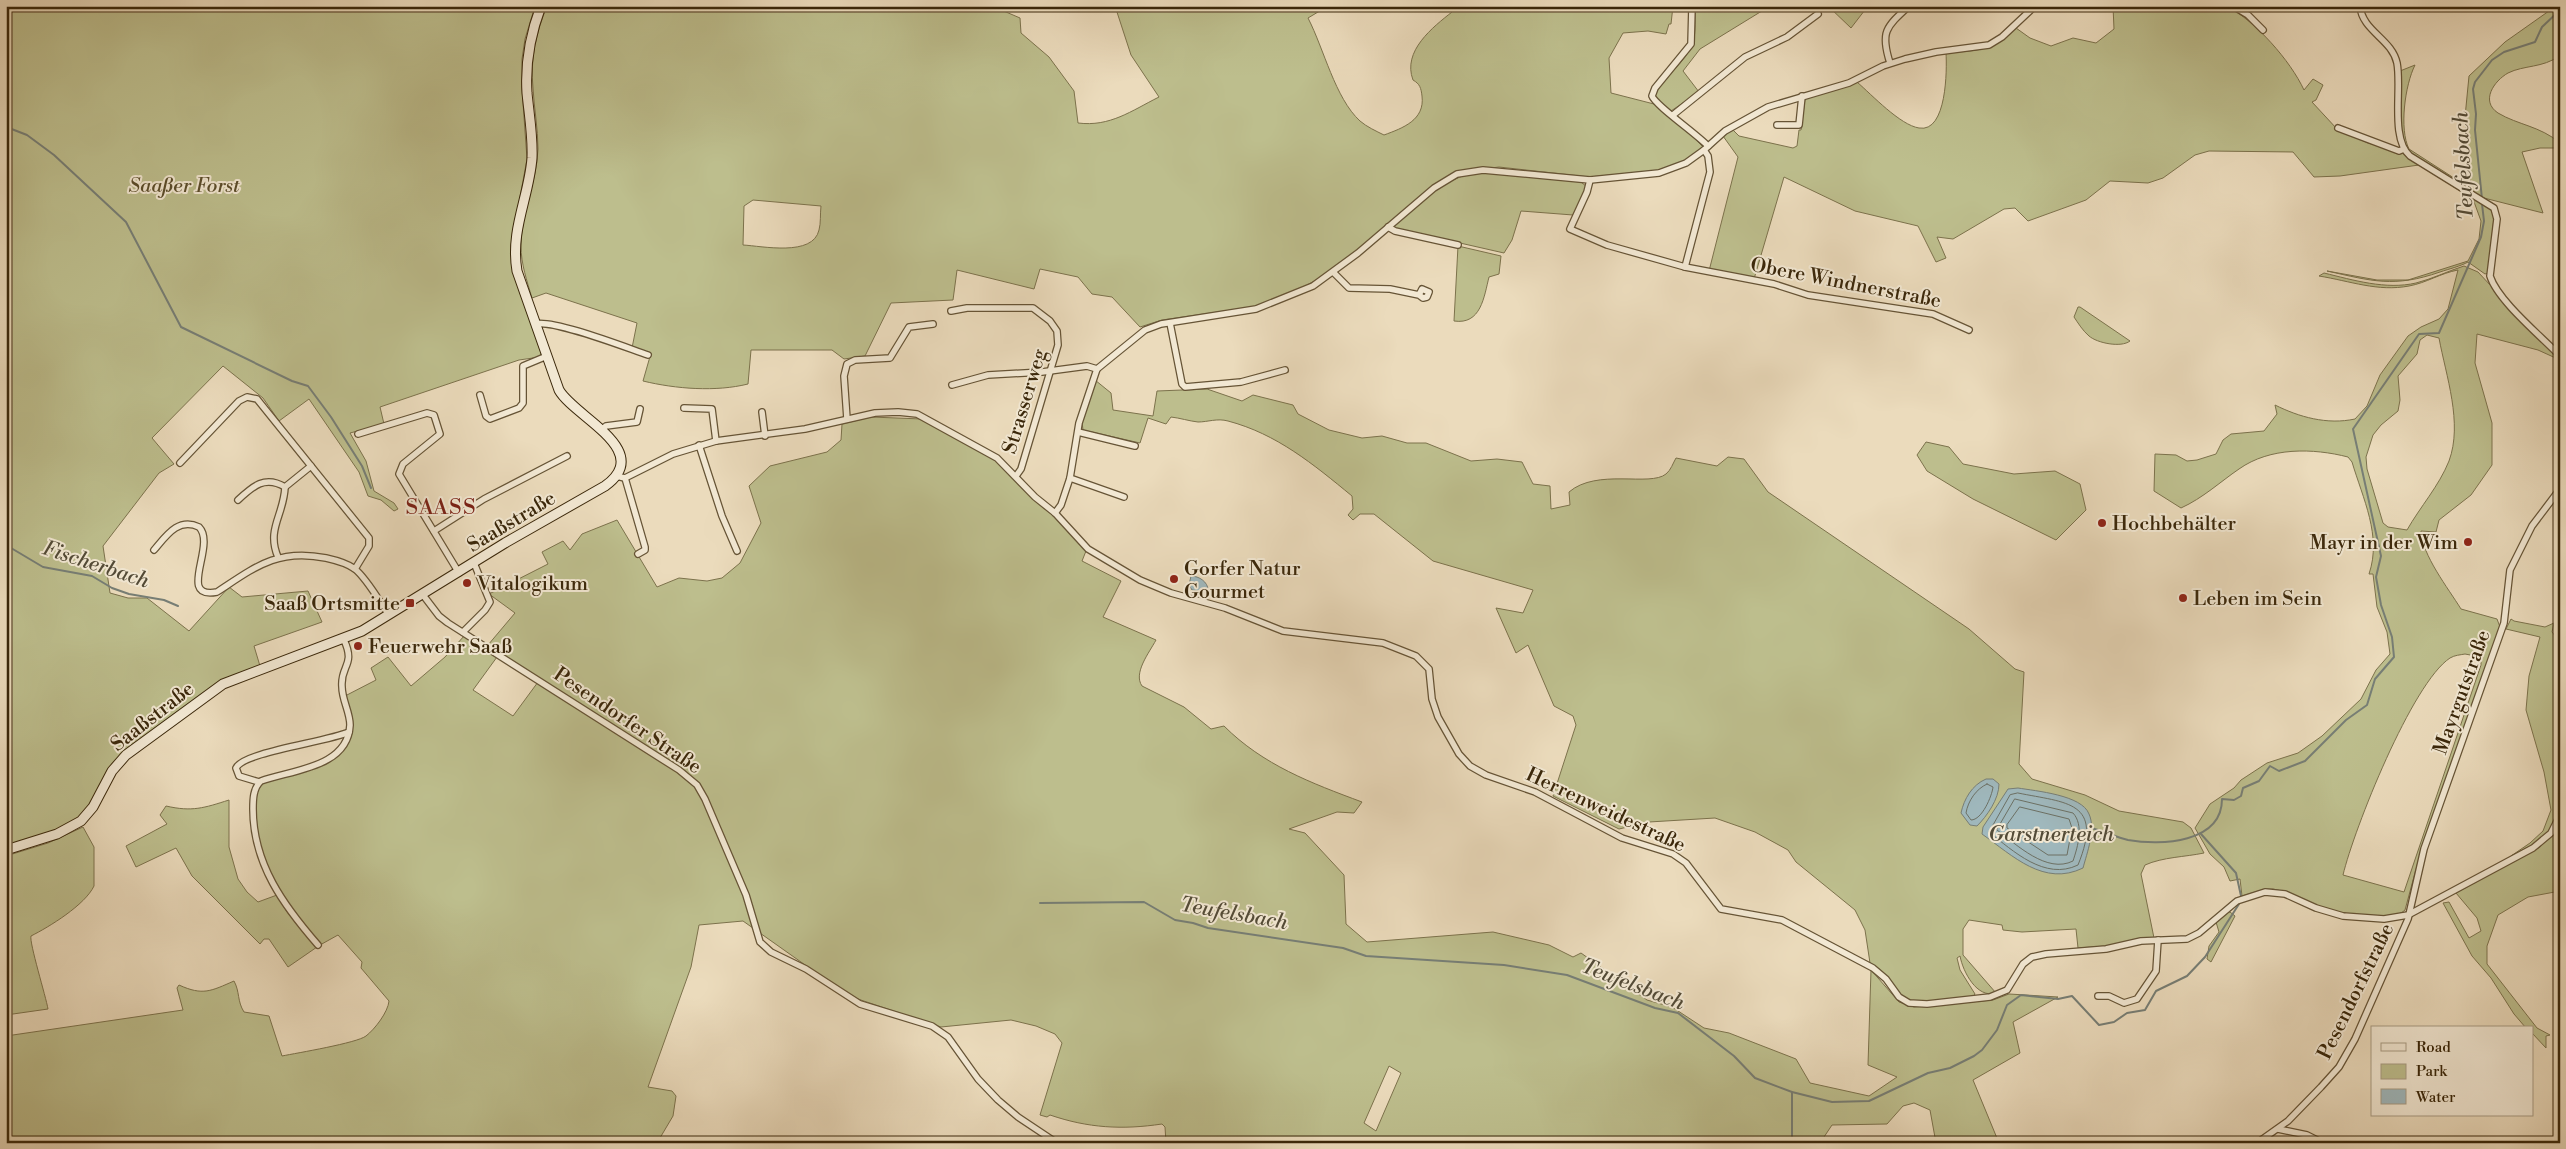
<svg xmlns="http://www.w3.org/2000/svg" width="2566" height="1149" viewBox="0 0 2566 1149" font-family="'Libre Bodoni',serif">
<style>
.green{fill:#bdbe8d;stroke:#7c724c;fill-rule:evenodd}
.water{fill:#9fb8bd;stroke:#777e75}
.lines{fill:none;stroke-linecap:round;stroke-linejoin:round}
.shore{stroke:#6c7064;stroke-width:1}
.stream{stroke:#777e75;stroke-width:2}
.street-casing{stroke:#665436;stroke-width:8}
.secondary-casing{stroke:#3a270a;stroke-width:11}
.street{stroke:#f2e8d3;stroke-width:5.5}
.secondary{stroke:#f2e8d3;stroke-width:9}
.poi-dot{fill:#8f2418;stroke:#f2e8d3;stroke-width:2}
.labels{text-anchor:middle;stroke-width:4;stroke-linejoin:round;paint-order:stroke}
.park-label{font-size:20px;font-style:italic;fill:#5b4d2b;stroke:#f2e8d3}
.street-label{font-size:20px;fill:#3a270a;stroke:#f2e8d3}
.poi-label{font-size:20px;fill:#3a270a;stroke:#f2e8d3;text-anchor:start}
.water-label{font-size:21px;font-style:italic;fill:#534b37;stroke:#f2e8d3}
.quarter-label{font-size:22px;letter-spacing:1px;fill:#7a1f14;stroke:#f2e8d3}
</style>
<rect width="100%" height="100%" fill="#ebdbbc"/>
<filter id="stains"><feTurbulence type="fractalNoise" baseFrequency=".004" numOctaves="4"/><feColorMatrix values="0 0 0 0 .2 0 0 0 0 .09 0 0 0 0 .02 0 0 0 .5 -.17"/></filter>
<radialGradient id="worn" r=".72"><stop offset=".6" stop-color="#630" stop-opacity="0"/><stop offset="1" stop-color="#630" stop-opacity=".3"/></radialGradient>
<g class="green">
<path d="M 6,6 L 535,6 L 525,39 L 522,59 L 522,89 L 527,159 L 511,246 L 512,263 L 542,351 L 540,357 L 519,360 L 380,407 L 384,424 L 350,433 L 366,461 L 374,491 L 394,503 L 398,509 L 394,511 L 381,500 L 368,496 L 359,472 L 309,399 L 279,421 L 263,398 L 223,366 L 152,438 L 174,464 L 159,473 L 103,546 L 110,593 L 128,598 L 147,598 L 189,631 L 229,587 L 242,597 L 308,591 L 322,622 L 254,646 L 260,666 L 238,675 L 121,755 C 109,768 104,783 95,798 C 77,828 44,834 14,845 L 6,840 Z"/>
<path d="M 547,6 L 992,6 L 1020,18 L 1021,33 L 1049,57 L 1074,91 L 1078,123 C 1110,127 1131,111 1159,97 L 1131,55 L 1115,6 L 1328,6 L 1308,18 C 1324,49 1335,98 1360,121 C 1367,127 1376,131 1384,135 C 1403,128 1425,120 1422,96 C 1421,88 1420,84 1413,80 C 1402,51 1433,27 1452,12 L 1450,6 L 1673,6 L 1671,24 L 1669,24 L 1666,34 L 1648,31 L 1623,33 L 1609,58 L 1611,93 L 1654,104 L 1673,117 L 1703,147 L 1686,161 L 1661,170 L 1589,177 L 1499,167 L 1459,172 L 1432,187 L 1337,268 L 1302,288 L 1259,306 L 1162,320 L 1140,327 L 1112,297 L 1092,294 L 1078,277 L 1040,269 L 1034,289 L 957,270 L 953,300 L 891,303 L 865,356 L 844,359 L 832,350 L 751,350 L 748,384 C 716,392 676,389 643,381 L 651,353 L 632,348 L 637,323 L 546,293 L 532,298 C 527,281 521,264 521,246 C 521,213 537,182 538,149 C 538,128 534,108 533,88 C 530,59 536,33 547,6 ZM 753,200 L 821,206 C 820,214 821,223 819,230 C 813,257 762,246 743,245 L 744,206 Z"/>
<path d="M 1695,6 L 1770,6 L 1700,49 L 1683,71 L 1699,92 L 1671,111 L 1654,98 C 1662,76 1686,64 1693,42 C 1696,32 1695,17 1695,6 Z"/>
<polygon points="1828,6 1868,6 1851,28"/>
<path d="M 2113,6 L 2227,6 C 2256,22 2290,60 2304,90 L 2313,79 L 2323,85 L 2316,100 L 2312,102 L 2337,129 L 2368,143 L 2403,153 L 2491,209 L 2494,218 L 2488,273 L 2485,274 L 2468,262 C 2461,266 2449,269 2440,272 C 2394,288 2372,281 2327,271 L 2377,280 L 2408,280 L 2468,261 L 2479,239 L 2481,221 L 2473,199 L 2419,165 L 2340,176 L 2314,177 L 2293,152 L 2209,151 L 2195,155 L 2163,178 L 2148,183 L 2110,181 L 2086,200 L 2028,221 L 2015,208 L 2004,209 L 1953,239 L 1937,237 L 1946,258 L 1936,262 L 1918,226 L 1855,211 L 1784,177 L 1754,279 L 1709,271 L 1738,157 L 1723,136 L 1732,129 L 1739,136 L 1793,148 L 1797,146 L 1799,130 L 1801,130 L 1805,99 L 1857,82 C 1872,95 1900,125 1919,128 C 1947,133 1947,69 1946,53 C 1980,50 1989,52 2016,28 L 2030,38 L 2051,46 L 2073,38 L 2096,43 L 2114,29 Z"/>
<path d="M 2556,6 L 2560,6 L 2559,56 C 2543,68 2524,65 2508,73 C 2494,81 2480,101 2498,113 C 2518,125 2540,126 2560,143 L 2558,148 L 2540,148 L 2522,152 L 2543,213 L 2480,197 L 2408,152 L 2401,135 L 2400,71 L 2415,65 C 2405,85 2399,129 2409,149 L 2471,189 L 2465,117 L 2469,76 L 2505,42 Z"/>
<path d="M 1478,172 L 1581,182 L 1587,187 L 1573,215 L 1521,211 L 1512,240 L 1504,253 L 1394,228 L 1394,225 C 1420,203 1443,178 1478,172 Z"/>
<path d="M 1458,246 L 1501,256 L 1499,274 L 1489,277 C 1484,297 1481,325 1454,321 Z"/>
<path d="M 2464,266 L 2478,272 L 2560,360 L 2538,350 L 2477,334 L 2475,363 L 2492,423 L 2492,465 L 2471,495 L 2439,520 L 2436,532 L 2421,531 C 2422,555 2448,588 2461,609 L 2497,619 L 2500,627 L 2422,847 L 2405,910 C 2391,925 2335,912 2317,906 C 2303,900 2289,892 2273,889 L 2265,889 L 2242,896 L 2240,879 L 2230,881 L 2224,867 L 2210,854 L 2195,828 L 2210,804 L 2234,788 L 2241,780 L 2267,763 L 2298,753 L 2322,736 L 2361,699 L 2376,670 L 2390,654 L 2387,632 L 2377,607 L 2373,574 L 2369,574 C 2382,536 2363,499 2352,462 L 2348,457 C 2313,448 2270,447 2239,469 C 2220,482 2203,498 2181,508 L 2154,491 L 2155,454 L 2176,455 L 2187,461 L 2197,460 L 2216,454 L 2223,440 L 2231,434 L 2264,431 L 2277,414 L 2275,405 C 2299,417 2327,425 2355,419 L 2367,406 L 2380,375 L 2408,336 L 2421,327 L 2439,319 L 2448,309 L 2458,270 C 2441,273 2426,283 2409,286 C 2378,292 2350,281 2319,276 L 2324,273 C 2353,280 2386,290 2416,283 C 2432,279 2448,271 2464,266 ZM 2427,335 L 2439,338 C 2446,376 2463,423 2449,461 C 2439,486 2420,507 2407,530 L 2388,527 L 2383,523 L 2367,469 L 2366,457 L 2373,435 L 2381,425 L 2398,411 L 2400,400 L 2398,376 L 2417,354 L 2420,340 ZM 2465,654 L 2481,657 L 2481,665 L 2404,892 L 2343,875 C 2354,829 2412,683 2450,658 C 2455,655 2460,655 2465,654 Z"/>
<path d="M 2078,307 L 2080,307 L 2130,341 C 2121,348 2097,343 2089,336 C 2083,331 2078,323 2074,317 Z"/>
<path d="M 1095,380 L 1111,393 L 1113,410 L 1153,416 L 1157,391 L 1207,389 L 1242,401 L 1253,395 L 1293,405 L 1298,414 L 1329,430 L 1362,438 L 1382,436 L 1407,443 L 1426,443 L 1471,461 L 1497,459 L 1522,462 L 1533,484 L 1550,486 L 1551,509 L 1570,505 L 1569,492 C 1597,468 1650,487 1666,474 C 1671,470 1673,463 1676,458 L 1717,466 L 1728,457 L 1744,459 L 1768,492 L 1969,629 L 2015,669 L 2024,672 L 2019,764 L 2032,779 L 2085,795 L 2119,811 L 2183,822 L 2191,828 L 2204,853 C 2185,857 2163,857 2145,865 L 2141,874 L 2154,938 L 2105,946 L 2078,948 L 2076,929 L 2022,932 L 2003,930 L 2002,925 L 1969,920 L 1963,929 L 1963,955 L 1996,993 C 1977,999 1963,972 1960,956 L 1957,958 L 1960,970 L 1975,994 L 1973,997 C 1954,999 1914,1009 1900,994 C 1889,982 1886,971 1870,963 L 1865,930 L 1855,910 L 1796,862 L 1788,850 L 1755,832 L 1715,818 L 1649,822 L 1619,829 L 1553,796 L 1576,725 L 1573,716 L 1554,706 L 1528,645 L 1516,653 L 1496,608 L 1523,613 L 1533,590 L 1433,561 L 1374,514 L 1360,514 L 1353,520 L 1348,515 L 1353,509 L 1352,496 C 1313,464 1277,434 1228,421 C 1217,418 1208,422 1198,422 C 1189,421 1180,418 1171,417 L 1166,424 L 1148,418 L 1140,443 L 1083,430 L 1082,422 Z"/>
<path d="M 871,417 L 922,419 L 997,461 L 1040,505 L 1060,521 L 1086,551 L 1082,561 L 1121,581 L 1103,617 L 1156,640 C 1149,653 1133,673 1142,686 L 1184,707 L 1211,729 L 1224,726 C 1263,765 1311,783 1362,802 L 1354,813 L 1337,812 L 1289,829 L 1305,833 L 1344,875 L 1346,924 L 1367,942 L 1493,932 L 1549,945 L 1573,957 L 1581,953 L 1647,1000 L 1672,1007 L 1704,1028 L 1729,1033 L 1796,1059 L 1810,1083 L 1869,1096 L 1897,1077 L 1868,1065 L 1871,970 L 1899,1002 L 1914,1007 L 1993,1000 L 2009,994 L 2058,997 L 2013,1022 L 2020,1053 L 1973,1080 L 1999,1143 L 1936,1143 L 1930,1110 L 1914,1103 L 1903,1106 L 1887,1124 L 1832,1125 L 1820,1143 L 1166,1143 L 1165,1127 L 1162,1124 C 1122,1130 1088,1128 1050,1115 L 1047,1117 L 1040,1115 L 1062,1043 L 1055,1034 L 1036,1026 L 1011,1020 L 941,1027 L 849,996 L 743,921 L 699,925 L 691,967 L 648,1087 L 672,1091 L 676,1096 L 673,1116 L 657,1143 L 6,1143 L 6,1036 L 183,1010 L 177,988 L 179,985 C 203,996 211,991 234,981 C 240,992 237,1001 244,1012 L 269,1016 L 282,1056 C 297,1053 357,1043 366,1036 C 375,1029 388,1012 389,1001 L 361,968 L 362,962 L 338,935 L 320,945 C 289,910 260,872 256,824 C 255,806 254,799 261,783 L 331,758 L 351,733 L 345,696 L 376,680 L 371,668 L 388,657 L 411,686 L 445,657 L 465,635 L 497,657 L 473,690 L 513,716 L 538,682 L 488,645 L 515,613 L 489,594 L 548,564 L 542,552 L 563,541 L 570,550 L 582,534 L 617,520 L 657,587 L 679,578 L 707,581 L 722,578 L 740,563 L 761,523 L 749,486 L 770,466 L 827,452 L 841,440 L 842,424 ZM 1389,1066 L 1401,1073 L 1376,1131 L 1364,1123 Z"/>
<polygon points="1926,442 1949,447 1963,464 2014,474 2055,471 2080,484 2086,510 2056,540 1973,499 1927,471 1917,455"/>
<polygon points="2511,619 2514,621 2545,627 2554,623 2552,632 2560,642 2560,675 2556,684 2560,711 2559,809 2557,818 2547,833 2534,844 2511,856 2530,843 2543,831 2551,810 2544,772 2526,710 2529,676 2540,637 2506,629"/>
<path d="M 229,800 L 229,847 L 238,879 L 247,892 L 258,902 L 277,895 L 287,912 L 317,947 L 288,967 L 269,939 L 264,939 L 260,944 L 192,876 L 176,848 L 136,867 L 126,846 L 167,824 L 160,815 L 166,806 C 192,812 204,808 229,800 Z"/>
<polygon points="2560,825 2560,891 2528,897 2498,915 2487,946 2487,964 2537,1028 2550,1035 2546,1036 2546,1048 2532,1033 2532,1028 2526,1028 2514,1014 2491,978 2472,956 2443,903 2449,902 2469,938 2481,931 2477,918 2456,893 2540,847"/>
<path d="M 83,827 L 94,847 L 94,886 C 85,905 49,927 31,936 C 29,942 46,997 48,1009 L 6,1015 L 6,856 L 48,843 Z"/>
<polygon points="2226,912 2230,912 2235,916 2211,962 2207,959 2209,946 2219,932 2216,922"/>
</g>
<g class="water">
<path d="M 1191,576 C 1199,576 1208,582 1208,590 L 1204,592 L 1192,590 L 1189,585 Z"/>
<path d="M 1986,779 L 1993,779 L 1999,784 C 1999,799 1987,816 1977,826 L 1970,825 L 1961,813 C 1964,799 1972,785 1986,779 Z"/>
<path d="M 2018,788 C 2036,791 2082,795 2089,814 C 2096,829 2087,853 2083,868 C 2044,887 2013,856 1982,834 L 1983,827 L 2008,789 Z"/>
</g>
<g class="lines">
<g class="shore">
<path d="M 1987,784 L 1993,787 C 1992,796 1982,820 1971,820 L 1966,813 C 1968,801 1976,789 1987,784 Z"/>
<path d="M 2018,793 C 2067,803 2104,801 2078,865 C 2045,881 2013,851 1989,832 L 2010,795 Z"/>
<path d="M 2015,799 L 2073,813 C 2084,825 2078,846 2073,861 C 2047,874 2017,845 1997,830 Z"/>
<polygon points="2020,807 2069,819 2072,828 2067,855 2048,855 2007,828 2007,825"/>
</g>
<g class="stream">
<polyline points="6,120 9,128 27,135 54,155 126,222 181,327 292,381 308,386 331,417 362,466 371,488"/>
<polyline points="2482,199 2475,130 2476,114 2473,89 2475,82 2492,60 2504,52 2535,42 2542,27 2560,10"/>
<polyline points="6,545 43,567 92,576 112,588 129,594 164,600 178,606"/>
<path d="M 2091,828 C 2104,831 2115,837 2128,840 C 2161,846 2222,843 2222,799 L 2234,800 L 2241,796 L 2243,788 L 2259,781 L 2270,766 L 2279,771 L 2305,761 L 2346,720 L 2367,705 L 2375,679 L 2394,657 L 2392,637 L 2381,605 L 2376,577 L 2381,556 L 2353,429 L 2419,334 L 2439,333 L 2481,237 L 2484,221 L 2482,204"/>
<polyline points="2201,834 2236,873 2241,896"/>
<polyline points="1040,903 1144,902 1175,920 1193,923 1208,928 1343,948 1366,956 1504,965 1567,975 1655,1008 1678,1013 1734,1056 1755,1078 1792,1092 1832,1102 1869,1101 1928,1073 1950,1068 1974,1056 1982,1050 1997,1030 2007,1005 2021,995 2058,999 2072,996 2099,1025 2114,1022 2127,1013 2145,1010 2156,991 2187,976 2205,957 2239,904"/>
<polyline points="1792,1092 1792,1143"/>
</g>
<defs>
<g id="street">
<path d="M 1692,6 L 1691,44 L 1655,88 L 1652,96 C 1655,105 1698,135 1708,146"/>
<polyline points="2233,6 2248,15 2263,30"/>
<path d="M 2360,6 C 2362,31 2392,39 2397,63 C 2402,88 2390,139 2410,156 L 2494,208 L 2497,219 L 2490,276 C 2498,301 2541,336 2560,356"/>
<path d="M 1890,63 C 1880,32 1886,27 1909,6"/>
<polyline points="1673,115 1745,57 1787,37 1818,14"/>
<polyline points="1777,125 1799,125 1802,96"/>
<polyline points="2338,128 2399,151 2404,149"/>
<polyline points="1590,180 1587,192 1570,229 1607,245 1685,267 1774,284 1808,295 1933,314 1969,330"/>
<polyline points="1388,227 1395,231 1458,245"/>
<polyline points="1685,267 1710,172 1708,156 1704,150"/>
<polyline points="1334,273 1349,288 1390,289 1419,295 1423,298 1427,297 1429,292 1422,289 1419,295"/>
<polyline points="951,311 967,308 1033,308 1050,321 1057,331 1058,345 1021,469 1016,476"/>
<polyline points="1170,323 1182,384 1185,387 1241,382 1285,370"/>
<path d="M 535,324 C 553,319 627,348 648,355"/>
<polyline points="952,385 988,375 1042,372 1087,366 1097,369"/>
<polyline points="480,395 486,416 490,419 519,408 523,403 523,366 547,356"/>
<polyline points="684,408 712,409 716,441"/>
<polyline points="762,412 765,436"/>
<polyline points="847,419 844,376 847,364 855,360 890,358 909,327 933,324"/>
<polyline points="601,430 606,426 637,422 640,409"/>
<polyline points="1078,432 1135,446"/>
<polyline points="358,434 427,413 434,415 440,434 403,464 399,474 459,573"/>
<polyline points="699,445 722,516 737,551"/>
<polyline points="180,463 239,401 247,397 257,399 369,538 369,546 355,569"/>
<polyline points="616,476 625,478 673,454 716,441 805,429 875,413 898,412 917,414 997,458 1035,497 1055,513 1088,549 1140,580 1171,593 1225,608 1283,631 1383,643 1416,656 1429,669 1432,699 1438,717 1459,754 1470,766 1486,775 1535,792 1622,838 1673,854 1686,863 1721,909 1782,920 1873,968 1886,979 1899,997 1909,1003 1927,1004 1990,997 2007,990 2023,964 2032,957 2046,954 2106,949 2141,941 2187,939 2199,933 2237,901 2265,892 2285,894 2316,908 2343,916 2384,919 2408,915 2533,848 2551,833 2560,815"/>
<polyline points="625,478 645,547 645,550 638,554"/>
<polyline points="1070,478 1124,497"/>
<polyline points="285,487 311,466"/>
<path d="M 238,500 C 253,486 265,475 285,487 C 284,515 266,529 278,557"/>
<polyline points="1055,513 1061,505 1070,478 1079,423 1097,369 1145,330 1161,324 1256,309 1313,286 1358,253 1434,188 1457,174 1483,170 1590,180 1659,173 1686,163 1704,150 1725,131 1768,107 1849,83 1883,66 1905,59 1936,52 1989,45 2002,37 2035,6"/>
<polyline points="434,531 484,499 567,456"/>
<path d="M 154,550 C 166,536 178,517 199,527 C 217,545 176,600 217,592 C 255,567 278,548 326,558 C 335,560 347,563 355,569 C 368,580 379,601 389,615"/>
<polyline points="423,595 439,616 448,623 679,770 697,785 705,799 746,895 760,942 771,952 806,969 860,1004 932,1026 948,1037 978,1079 998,1100 1018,1117 1057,1143"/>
<polyline points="463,632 485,610 490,602 474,563"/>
<polyline points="2560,680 2560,695"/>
<path d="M 259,782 L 239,776 L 236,768 C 243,752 327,742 349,732"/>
<path d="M 318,945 C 284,906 253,864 253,809 C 253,800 253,788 261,781 C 291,770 348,768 350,725 C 350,712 342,700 342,687 C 340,665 356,666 344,640"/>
<polyline points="2098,996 2109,996 2124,1003 2137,999 2156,971 2158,940"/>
<polyline points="2278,1129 2307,1135 2323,1143"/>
<polyline points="2257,1143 2288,1121 2321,1087 2339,1067 2355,1039 2408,919 2424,849 2504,623 2510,570 2532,526 2560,489"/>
</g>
<path id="secondary" d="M 6,850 L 57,834 L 81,821 L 93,807 L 112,771 L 126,755 L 223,684 L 362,631 L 505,543 L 605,486 C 655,450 574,417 559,390 L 517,271 C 510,230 529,197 532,158 C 533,136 529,114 527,93 C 525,62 530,35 541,6"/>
</defs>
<use href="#street" class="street-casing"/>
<use href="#secondary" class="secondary-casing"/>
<use href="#street" class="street"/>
<use href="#secondary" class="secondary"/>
</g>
<g class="poi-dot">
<circle cx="2102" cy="523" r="5"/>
<circle cx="2468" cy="542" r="5"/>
<circle cx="1174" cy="579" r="5"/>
<circle cx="467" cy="583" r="5"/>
<circle cx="2183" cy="598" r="5"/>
<rect x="405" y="598" width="10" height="10" rx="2.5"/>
<circle cx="358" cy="646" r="5"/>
</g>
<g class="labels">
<g class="park-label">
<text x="184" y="192">Saaßer Forst</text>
</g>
<g class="street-label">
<text transform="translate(1846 282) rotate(11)" y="7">Obere Windnerstraße</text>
<text transform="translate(1024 401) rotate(-73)" y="7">Strasserweg</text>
<text transform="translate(511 521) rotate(-31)" y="7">Saaßstraße</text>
<text transform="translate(2461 692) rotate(-70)" y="7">Mayrgutstraße</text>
<text transform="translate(152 716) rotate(-38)" y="7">Saaßstraße</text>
<text transform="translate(628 720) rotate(34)" y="7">Pesendorfer Straße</text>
<text transform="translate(1606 809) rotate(25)" y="7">Herrenweidestraße</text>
<text transform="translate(2355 991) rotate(-64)" y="7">Pesendorfstraße</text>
</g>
<g class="poi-label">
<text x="2112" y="530">Hochbehälter</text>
<text x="2458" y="549" text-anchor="end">Mayr in der Wim</text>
<text x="1184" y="575">Gorfer Natur<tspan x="1184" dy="23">Gourmet</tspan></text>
<text x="477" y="590">Vitalogikum</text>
<text x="2193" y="605">Leben im Sein</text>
<text x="400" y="610" text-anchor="end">Saaß Ortsmitte</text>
<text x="368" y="653">Feuerwehr Saaß</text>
</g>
<g class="water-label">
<text transform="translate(2463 166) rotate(-93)" y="7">Teufelsbach</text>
<text transform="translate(96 564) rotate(18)" y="7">Fischerbach</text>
<text x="2051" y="841">Garstnerteich</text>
<text transform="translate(1234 913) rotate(10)" y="7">Teufelsbach</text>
<text transform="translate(1633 984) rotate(21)" y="7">Teufelsbach</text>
</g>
<g class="quarter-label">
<text x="441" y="514">SAASS</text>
</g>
</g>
<rect width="2566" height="1149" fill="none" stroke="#ebdbbc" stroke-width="25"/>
<rect x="8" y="8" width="2551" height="1134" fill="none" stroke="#3a270a" stroke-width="2.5"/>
<rect x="12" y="12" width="2541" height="1124" fill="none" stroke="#3a270a"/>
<rect x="2371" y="1026" width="162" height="90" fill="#f2e8d3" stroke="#a89b83"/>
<rect x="2381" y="1043" width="25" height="8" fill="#f2e8d3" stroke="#a89b83"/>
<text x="2416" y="1052" font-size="15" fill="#3a270a">Road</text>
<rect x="2381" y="1064" width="25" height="15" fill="#bdbe8d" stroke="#a89b83"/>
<text x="2416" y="1076" font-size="15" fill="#3a270a">Park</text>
<rect x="2381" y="1089" width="25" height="15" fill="#9fb8bd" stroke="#a89b83"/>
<text x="2416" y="1102" font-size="15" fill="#3a270a">Water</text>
<rect width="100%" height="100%" filter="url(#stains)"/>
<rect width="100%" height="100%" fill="url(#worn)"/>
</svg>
